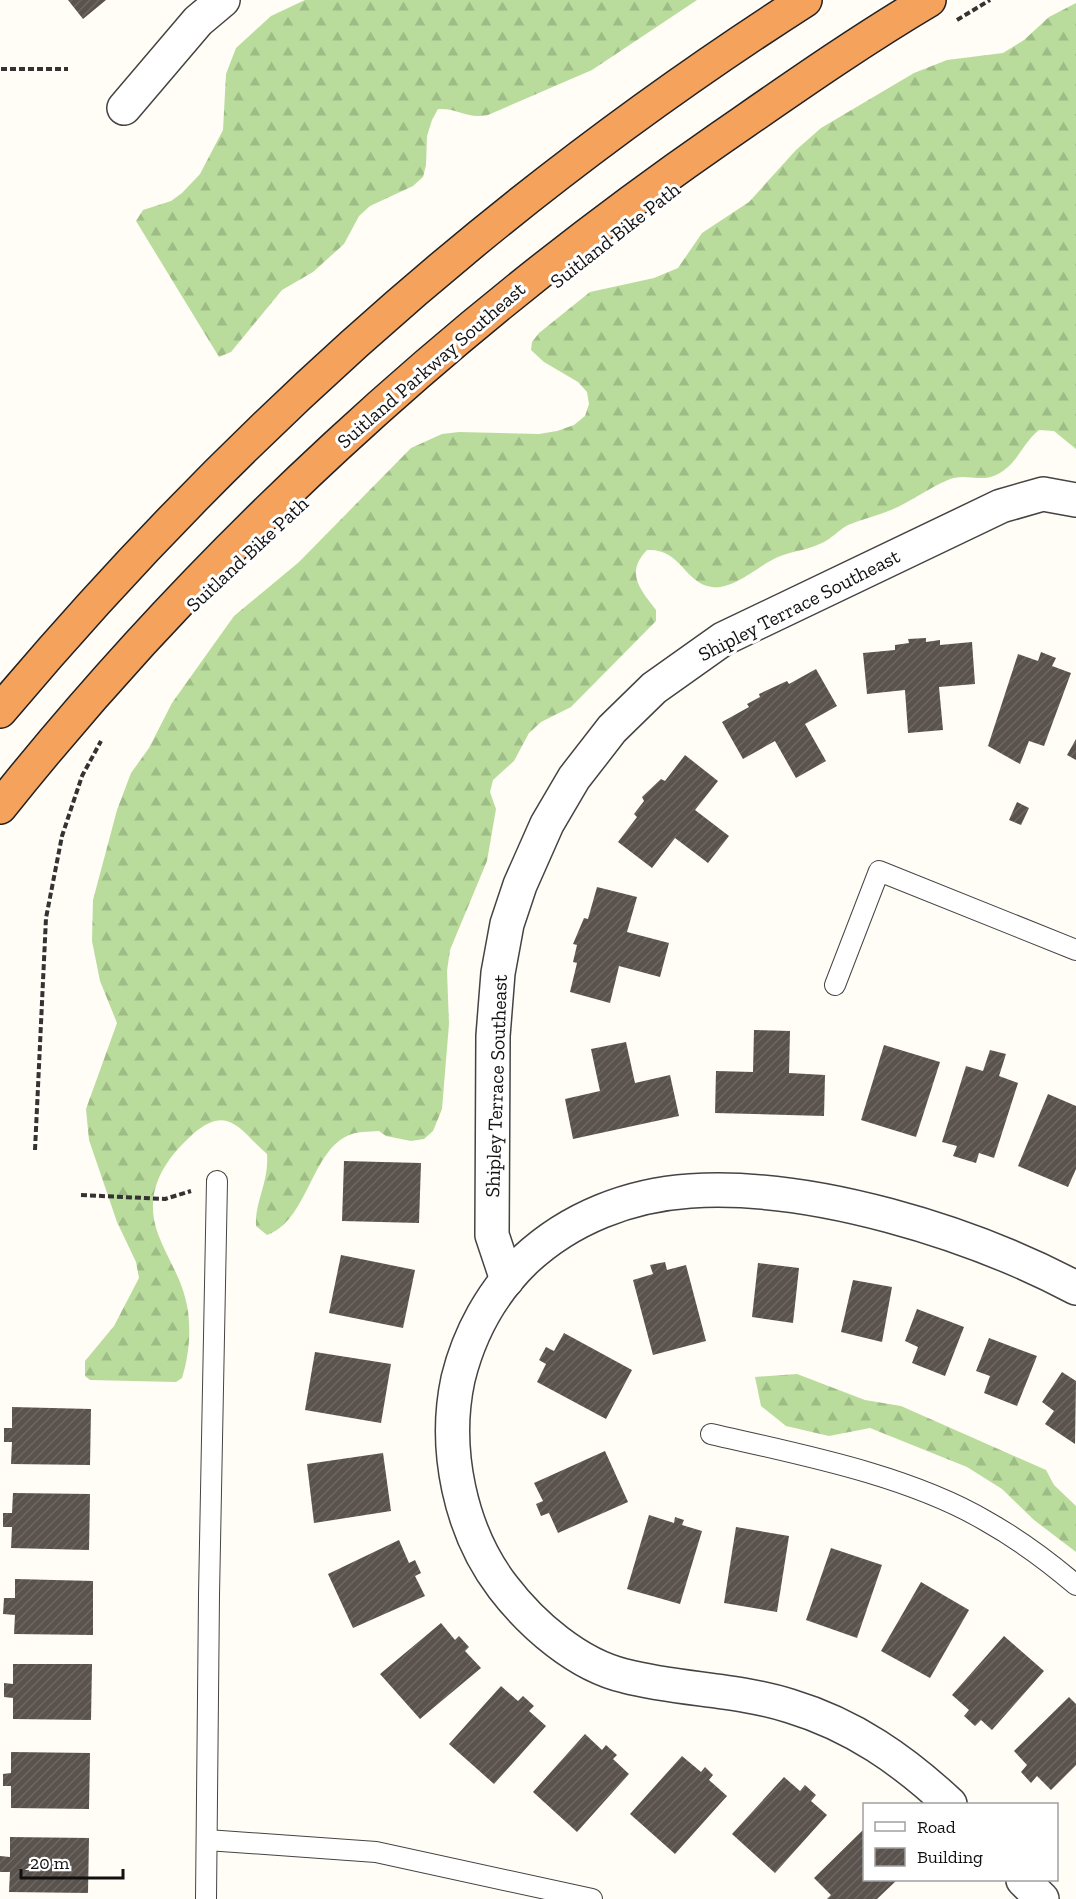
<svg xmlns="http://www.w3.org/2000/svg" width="1076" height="1899" viewBox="0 0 1076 1899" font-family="'Zilla Slab',serif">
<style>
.forest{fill:url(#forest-firs)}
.building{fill:url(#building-hatch)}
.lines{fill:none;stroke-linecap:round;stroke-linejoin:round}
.lane-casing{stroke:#444;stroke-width:22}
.street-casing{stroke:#444;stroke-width:36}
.highway-casing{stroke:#222;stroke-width:36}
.path{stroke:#333;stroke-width:4;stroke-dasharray:6 3;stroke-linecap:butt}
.lane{stroke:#fff;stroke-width:20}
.street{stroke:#fff;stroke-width:33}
.highway{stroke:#f5a25d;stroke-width:33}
.labels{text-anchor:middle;stroke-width:6;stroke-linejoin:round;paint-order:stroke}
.street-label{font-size:20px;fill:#111;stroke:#fff}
</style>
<defs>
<pattern id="forest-firs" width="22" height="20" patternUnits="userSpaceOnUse" patternTransform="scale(1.5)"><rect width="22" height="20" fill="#b9dc9c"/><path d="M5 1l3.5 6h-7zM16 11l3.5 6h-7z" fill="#9ebc85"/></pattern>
<pattern id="building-hatch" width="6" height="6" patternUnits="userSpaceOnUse" patternTransform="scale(1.5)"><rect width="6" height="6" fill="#5a524d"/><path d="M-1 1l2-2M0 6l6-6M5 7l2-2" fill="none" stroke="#6d6662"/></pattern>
</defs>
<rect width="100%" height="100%" fill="#fffdf5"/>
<g class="forest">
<path d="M 305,0 L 697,0 L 592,70 L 488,115 C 465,119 459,108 438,109 L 432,120 L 427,136 L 426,165 L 423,177 L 413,186 L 370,206 L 359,216 L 344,244 L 313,272 L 282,290 L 231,352 L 219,357 L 136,221 L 143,210 L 171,201 L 182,193 L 200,174 L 223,130 L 226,74 L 236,48 L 271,16 Z"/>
<path d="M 1076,3 L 1076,449 L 1054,431 L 1039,430 C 1020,446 1019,463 996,475 C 979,483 965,472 948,480 C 928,488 911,502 891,510 C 877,516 862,519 848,525 C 839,530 831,539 822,543 C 808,550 792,551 778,557 C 759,565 734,590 712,587 C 684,583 681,548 647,550 C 625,573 640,589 656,610 L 656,621 L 571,707 L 541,722 L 529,733 L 514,761 L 493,780 L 490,792 L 496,809 L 487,861 L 450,950 L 447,971 L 449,1024 L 442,1109 L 433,1131 L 424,1139 L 411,1141 L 386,1136 L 379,1131 C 369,1132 356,1131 347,1136 C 311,1153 307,1221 267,1235 L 256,1226 C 255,1200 269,1183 267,1154 C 240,1131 229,1103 193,1134 C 163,1161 143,1193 158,1234 C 166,1256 179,1274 185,1297 C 192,1322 190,1353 182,1378 L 176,1382 L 90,1380 L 85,1376 L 85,1361 L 114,1326 L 139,1278 L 136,1262 L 117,1222 L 89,1140 L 86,1109 L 117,1023 L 100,981 L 92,941 L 93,900 L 117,810 L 131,773 L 149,748 L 172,703 L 234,616 L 299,562 L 411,448 L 442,434 L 459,432 L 539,434 L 557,431 L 574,425 L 585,416 L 589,404 L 587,392 L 578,382 L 544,362 L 531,350 L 532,342 L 539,333 L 590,292 L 654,278 L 678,268 L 702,233 L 749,202 L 796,150 L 821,128 L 914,73 L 947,60 L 1003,53 L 1024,40 L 1049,17 Z"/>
<polygon points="797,1374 865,1400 901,1406 1046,1470 1054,1485 1076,1506 1076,1552 1034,1520 1002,1489 967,1467 870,1428 829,1436 786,1426 761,1406 755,1377"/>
</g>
<g class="building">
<polygon points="68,0 106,0 83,19"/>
<polygon points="926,638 926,642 940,640 940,645 972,642 975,684 939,687 943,730 908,733 905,690 867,694 863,653 895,650 895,645 909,643 908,639"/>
<polygon points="1041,652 1056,658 1052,666 1071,673 1044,746 1029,741 1020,764 988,746 1018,654 1038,661"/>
<polygon points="816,669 837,706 805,724 826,761 796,778 775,741 743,759 722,722 749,707 747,704 760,697 759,694 787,681 789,684"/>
<polygon points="1076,739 1076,760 1067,755"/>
<polygon points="685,755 718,781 695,810 729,836 708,863 675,838 652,868 618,842 637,817 634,814 644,801 642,797 661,779 665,781"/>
<polygon points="1017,802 1029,808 1021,825 1009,820"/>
<polygon points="597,887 637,897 627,932 669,943 660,977 619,966 610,1003 570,992 577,963 573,962 577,945 573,944 584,918 588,919"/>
<polygon points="754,1030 790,1031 789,1073 825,1075 824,1116 715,1113 716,1071 753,1072"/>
<polygon points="626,1042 635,1083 670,1075 679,1116 573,1139 565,1099 600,1091 591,1049"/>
<polygon points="884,1045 940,1062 916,1137 861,1120"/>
<polygon points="990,1050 1006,1054 999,1076 1018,1083 994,1158 979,1153 976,1163 953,1156 957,1146 942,1142 966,1066 983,1071"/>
<polygon points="1048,1094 1076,1106 1076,1169 1068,1187 1018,1166"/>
<polygon points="344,1161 421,1163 419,1223 342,1221"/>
<polygon points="341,1255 415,1270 403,1328 329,1313"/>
<polygon points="665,1262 667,1270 686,1265 706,1341 653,1355 633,1280 653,1274 650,1265"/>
<polygon points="758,1263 799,1268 793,1323 752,1317"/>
<polygon points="853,1280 892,1287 882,1342 841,1332"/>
<polygon points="917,1309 964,1327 945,1376 912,1363 918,1347 905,1341"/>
<polygon points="564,1333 632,1370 606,1419 537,1382 546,1364 539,1360 546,1347 554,1351"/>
<polygon points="989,1338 1037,1356 1017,1406 984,1393 990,1376 976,1371"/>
<polygon points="315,1352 391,1364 381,1423 305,1410"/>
<polygon points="1062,1372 1076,1381 1075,1444 1045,1424 1054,1411 1042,1402"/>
<polygon points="12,1407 91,1409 90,1465 11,1464 12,1442 4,1442 4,1428 12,1428"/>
<polygon points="605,1451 628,1502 558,1533 549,1513 541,1516 536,1504 543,1501 534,1483"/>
<polygon points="383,1453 391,1511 314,1523 307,1464"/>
<polygon points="13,1493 90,1494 89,1550 11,1548 12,1527 3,1527 3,1513 12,1513"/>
<polygon points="649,1515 674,1523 675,1517 684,1520 682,1525 702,1531 680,1604 627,1589"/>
<polygon points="736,1527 789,1536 777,1612 724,1603"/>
<polygon points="399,1540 409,1563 415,1560 421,1573 415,1576 425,1596 353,1628 328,1574"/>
<polygon points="831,1548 882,1565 857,1638 806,1620"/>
<polygon points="15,1579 93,1581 93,1635 14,1634 15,1615 3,1614 4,1598 15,1598"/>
<polygon points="921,1582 969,1610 930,1678 881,1651"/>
<polygon points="441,1623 455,1640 459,1636 469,1647 465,1651 481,1668 420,1719 380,1674"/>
<polygon points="1004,1636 1044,1671 992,1730 981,1720 975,1726 964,1716 969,1710 952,1695"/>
<polygon points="13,1664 92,1664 91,1720 13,1719 13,1698 4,1697 4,1683 13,1684"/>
<polygon points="501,1686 518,1701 523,1696 534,1706 529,1711 546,1726 494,1784 449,1744"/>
<polygon points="1069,1697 1076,1704 1076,1765 1051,1790 1037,1776 1031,1783 1021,1772 1027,1765 1014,1751"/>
<polygon points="585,1734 602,1750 606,1745 617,1755 613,1759 629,1774 577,1832 533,1792"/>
<polygon points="11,1752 90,1753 89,1809 11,1808 11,1786 3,1786 3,1774 11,1773"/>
<polygon points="682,1756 701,1772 705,1767 713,1775 709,1780 727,1796 675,1854 630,1814"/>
<polygon points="784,1777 800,1791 805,1785 816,1795 811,1801 827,1815 775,1873 732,1834"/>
<polygon points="864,1829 864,1880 897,1880 877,1899 827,1899 831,1895 814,1878"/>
<polygon points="10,1837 89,1838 88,1893 9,1892 10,1872 0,1872 0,1856 10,1857"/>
</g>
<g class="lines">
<defs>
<g id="lane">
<polyline points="835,985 879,871 1076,950"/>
<path d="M 711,1434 C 798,1454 908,1475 986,1521 C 1018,1539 1048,1561 1076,1585"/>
<polyline points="207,1840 376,1852 592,1899"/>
<polyline points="206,1899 209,1595 217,1181"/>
</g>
<g id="street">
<polyline points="124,108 198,21 223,0"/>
<polyline points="507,1280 492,1235 493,1036 498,973 507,924 520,885 547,824 574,778 612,729 654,688 723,639 1001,506 1043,494 1076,500"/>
<path d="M 950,1804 C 903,1760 853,1725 790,1706 C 737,1689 679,1690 625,1676 C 578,1665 532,1625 503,1587 C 460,1531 443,1449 458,1379 C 469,1334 492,1292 525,1260 C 570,1218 629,1195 690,1191 C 812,1183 970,1232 1076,1288"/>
<polyline points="1023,1880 1042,1899"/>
</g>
<g id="highway">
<path d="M 0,711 C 232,435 501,195 805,0"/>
<path d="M 0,807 C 205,550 452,324 722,137 C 790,90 858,42 929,0"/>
</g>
</defs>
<use href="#lane" class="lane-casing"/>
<use href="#street" class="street-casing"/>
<use href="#highway" class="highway-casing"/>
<g class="path">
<polyline points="957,20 990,0"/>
<polyline points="1,69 68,69"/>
<polyline points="35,1150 46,918 62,836 82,776 101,741"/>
<polyline points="81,1195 165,1199 191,1191"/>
</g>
<use href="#lane" class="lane"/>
<use href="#street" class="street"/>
<use href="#highway" class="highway"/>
</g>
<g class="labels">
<g class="street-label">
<text transform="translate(615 235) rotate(-38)" y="7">Suitland Bike Path</text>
<text transform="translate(431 365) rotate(-41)" y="7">Suitland Parkway Southeast</text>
<text transform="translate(247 554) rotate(-43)" y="7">Suitland Bike Path</text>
<text transform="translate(799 605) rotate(-27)" y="7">Shipley Terrace Southeast</text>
<text transform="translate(496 1086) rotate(-88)" y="7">Shipley Terrace Southeast</text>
</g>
</g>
<rect x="863" y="1803" width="195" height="78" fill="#ffffff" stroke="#a0a0a0" stroke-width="1.5"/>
<rect x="875" y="1822" width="30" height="9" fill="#ffffff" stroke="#a0a0a0" stroke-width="1.5"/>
<text x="917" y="1833" font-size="18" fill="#111111">Road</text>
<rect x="875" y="1848" width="30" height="18" fill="url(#building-hatch)" stroke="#a0a0a0" stroke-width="1.5"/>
<text x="917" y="1863" font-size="18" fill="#111111">Building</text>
<path d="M21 1869v9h102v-9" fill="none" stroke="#111111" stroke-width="3"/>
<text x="30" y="1869" font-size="18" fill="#111111" stroke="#ffffff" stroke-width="4.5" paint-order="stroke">20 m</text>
</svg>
